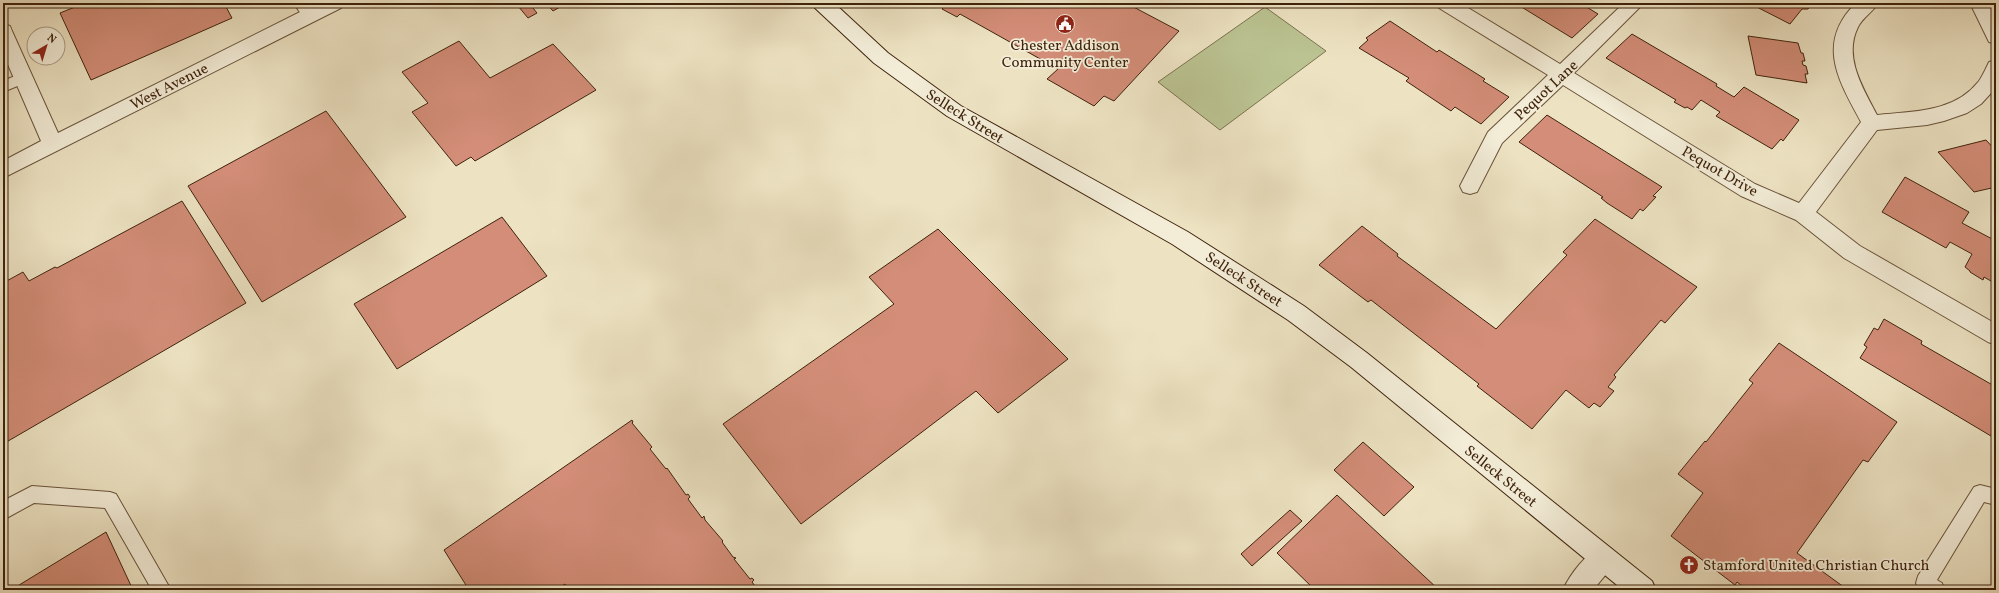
<svg xmlns="http://www.w3.org/2000/svg" width="1999" height="593" viewBox="0 0 1999 593" font-family="Vollkorn,serif">
<style>
.green{fill:#bbc392;stroke:#7d734f}
.building{fill:#d38d78;stroke:#3f230c}
.lines{fill:none;stroke-linecap:round;stroke-linejoin:round}
.lane-casing{stroke:#6a533a;stroke-width:2}
.street-casing{stroke:#6a533a;stroke-width:2}
.secondary-casing{stroke:#3f230c;stroke-width:2}
.lane{fill:#f3edd8;fill-rule:evenodd}
.street{fill:#f3edd8;fill-rule:evenodd}
.secondary{fill:#f3edd8;fill-rule:evenodd}
.labels{text-anchor:middle;stroke-width:3.5;stroke-linejoin:round;paint-order:stroke}
.poi-label{font-size:15px;fill:#3f230c;stroke:#f3edd8}
.street-label{font-size:15px;fill:#3f230c;stroke:#f3edd8}
</style>
<rect width="100%" height="100%" fill="#ede3c3"/>
<filter id="stains"><feTurbulence type="fractalNoise" baseFrequency=".005" numOctaves="4"/><feColorMatrix values="0 0 0 0 .2 0 0 0 0 .09 0 0 0 0 .02 0 0 0 .5 -.17"/></filter>
<radialGradient id="worn" r=".72"><stop offset=".6" stop-color="#630" stop-opacity="0"/><stop offset="1" stop-color="#630" stop-opacity=".3"/></radialGradient>
<polygon class="green" points="1265,7 1326,51 1220,130 1158,82"/>
<g class="building">
<polygon points="85,3 224,3 232,18 91,80 60,13"/>
<polygon points="524,3 529,3 537,13 528,18 518,6"/>
<polygon points="546,3 567,3 553,11"/>
<polygon points="941,3 1098,3 1106,7 1110,3 1126,3 1179,31 1114,101 1104,96 1094,106 1047,79 1058,69 960,14 957,17 942,9 946,5"/>
<polygon points="1515,3 1580,3 1598,14 1572,38"/>
<polygon points="1749,3 1810,3 1812,4 1808,9 1802,9 1790,24"/>
<polygon points="1390,21 1437,52 1439,50 1485,79 1483,81 1509,97 1481,124 1455,107 1451,111 1406,81 1409,78 1359,48 1368,40 1366,38"/>
<polygon points="1632,34 1717,84 1716,86 1734,97 1744,87 1799,120 1783,141 1781,139 1772,149 1716,116 1720,112 1701,100 1692,110 1687,107 1685,108 1674,102 1676,100 1606,58"/>
<polygon points="1748,36 1798,43 1801,53 1803,53 1805,61 1802,61 1803,65 1806,66 1808,74 1805,74 1807,83 1756,75"/>
<polygon points="459,41 490,78 553,44 596,90 475,161 471,157 456,166 412,112 428,103 402,72"/>
<polygon points="326,111 406,217 262,302 188,186"/>
<polygon points="1547,115 1662,187 1653,196 1656,197 1643,211 1640,209 1632,219 1607,203 1601,198 1603,197 1519,142"/>
<polygon points="1986,140 1996,151 1996,187 1974,192 1938,152"/>
<polygon points="1905,177 1969,212 1962,223 1996,241 1996,284 1984,277 1983,280 1970,272 1970,271 1965,267 1972,254 1950,242 1946,248 1882,212"/>
<polygon points="182,201 246,303 3,444 3,283 23,272 29,281 55,267 57,268"/>
<polygon points="502,217 547,276 397,369 354,304"/>
<polygon points="1595,219 1697,287 1665,323 1661,320 1614,375 1616,377 1608,387 1614,391 1600,407 1594,403 1589,408 1566,390 1532,429 1477,386 1479,384 1371,300 1368,302 1319,265 1362,226 1398,254 1397,256 1496,329 1567,255 1563,252"/>
<polygon points="938,229 1068,359 998,413 976,391 801,524 723,424 894,304 869,277"/>
<polygon points="1884,319 1922,341 1921,344 1996,387 1996,439 1860,358 1867,347 1864,345 1874,328 1878,330"/>
<polygon points="1779,343 1897,422 1868,462 1863,460 1797,553 1848,590 1747,590 1737,582 1735,585 1671,536 1703,493 1678,474 1705,441 1706,442 1753,383 1749,380"/>
<polygon points="632,420 633,422 632,423 652,447 650,449 666,469 667,468 686,495 688,494 690,497 688,499 702,518 704,516 705,520 723,541 722,542 733,557 736,558 734,559 750,579 752,578 754,580 752,582 758,590 569,590 565,584 556,590 469,590 444,550"/>
<polygon points="1363,442 1414,487 1384,516 1334,470"/>
<polygon points="1337,495 1438,589 1315,590 1277,553"/>
<polygon points="1290,510 1302,521 1252,566 1241,554"/>
<polygon points="106,532 133,590 11,590"/>
</g>
<g class="lines">
<defs>
<g id="lane">
<path d="M 294,3 L 308,3 L 317,15 L 315,18 C 304,22 299,11 294,3 Z"/>
<polygon points="22,73 27,74 29,78 27,82 3,92 3,81"/>
<polygon points="1980,485 1996,489 1996,505 1984,502 1937,580 1942,583 1944,590 1919,590 1916,583 1918,576 1974,487"/>
<polygon points="32,486 110,492 116,494 171,590 152,590 105,508 34,503 3,520 3,501"/>
</g>
<g id="street">
<polygon points="318,3 343,3 341,8 3,178 3,161 41,141 3,53 3,24 10,26 12,31 58,133"/>
<path d="M 1437,3 L 1460,3 L 1560,64 L 1624,3 L 1644,3 L 1574,73 L 1755,184 L 1799,203 L 1861,122 C 1839,81 1815,43 1856,3 L 1878,3 C 1873,12 1863,17 1858,27 C 1843,57 1863,88 1877,115 C 1913,111 1954,113 1979,81 C 1983,75 1986,68 1989,62 L 1996,60 L 1996,85 L 1993,91 L 1981,104 L 1967,113 L 1944,121 L 1927,125 L 1877,130 L 1816,212 L 1860,246 L 1996,324 L 1996,345 L 1988,342 L 1844,258 L 1796,220 L 1741,196 L 1563,85 L 1502,143 L 1477,192 L 1470,194 L 1463,192 L 1460,186 L 1488,132 L 1548,75 L 1439,8 Z"/>
<polygon points="1970,3 1988,3 1996,18 1996,44 1989,42"/>
<path d="M 1603,546 L 1612,549 L 1616,558 L 1612,567 L 1593,590 L 1563,590 C 1570,574 1587,552 1603,546 Z"/>
</g>
<polygon id="secondary" points="813,3 834,3 888,53 961,106 1188,232 1304,306 1367,353 1652,581 1656,590 1623,590 1351,367 1288,320 1172,244 947,116 874,63 815,8"/>
</defs>
<use href="#lane" class="lane-casing"/>
<use href="#street" class="street-casing"/>
<use href="#secondary" class="secondary-casing"/>
<use href="#lane" class="lane"/>
<use href="#street" class="street"/>
<use href="#secondary" class="secondary"/>
</g>
<defs>
<symbol id="civic-disc" viewBox="-11 -11 22 22"><circle r="9.5" fill="#8f2418" stroke="#f3edd8"/><path d="M-.6-6.5H3V-4.5H.6V-3L4-1V1h2V6H-6V1h2V-1L-.6-3ZM-1.2 2.5V6h2.4V2.5Z" fill="#fff"/></symbol>
<symbol id="church-disc" viewBox="-11 -11 22 22"><circle r="9.5" fill="#8f2418" stroke="#f3edd8"/><path d="M-1.2-6h2.4v3.5h3.3v2.4h-3.3V6h-2.4V-.1h-3.3v-2.4h3.3Z" fill="#fff"/></symbol>
</defs>
<g fill-rule="evenodd">
<use href="#civic-disc" x="1054" y="13" width="22" height="22"/>
<use href="#church-disc" x="1678" y="554" width="22" height="22"/>
</g>
<g class="labels">
<g class="poi-label">
<text x="1065" y="50">Chester Addison<tspan x="1065" dy="17">Community Center</tspan></text>
<text x="1703" y="570" text-anchor="start">Stamford United Christian Church</text>
</g>
<g class="street-label">
<text transform="translate(169 86) rotate(-27)" y="5">West Avenue</text>
<text transform="translate(1546 90) rotate(-43)" y="5">Pequot Lane</text>
<text transform="translate(965 116) rotate(32)" y="5">Selleck Street</text>
<text transform="translate(1720 171) rotate(30)" y="5">Pequot Drive</text>
<text transform="translate(1244 279) rotate(33)" y="5">Selleck Street</text>
<text transform="translate(1501 476) rotate(39)" y="5">Selleck Street</text>
</g>
</g>
<rect width="1999" height="593" fill="none" stroke="#ede3c3" stroke-width="16"/>
<rect x="4" y="4" width="1991" height="585" fill="none" stroke="#3f230c" stroke-width="2"/>
<rect x="8" y="8" width="1983" height="577" fill="none" stroke="#3f230c"/>
<g transform="translate(46 46) rotate(38)"><circle r="19" fill="#f3edd8" stroke="#ab9c86"/>
<path d="M0-3L7 15L0 10L-7 15Z" fill="#8f2418"/>
<text y="-6" font-size="11" font-weight="bold" text-anchor="middle" fill="#3f230c">N</text>
</g>
<rect width="100%" height="100%" filter="url(#stains)"/>
<rect width="100%" height="100%" fill="url(#worn)"/>
</svg>
